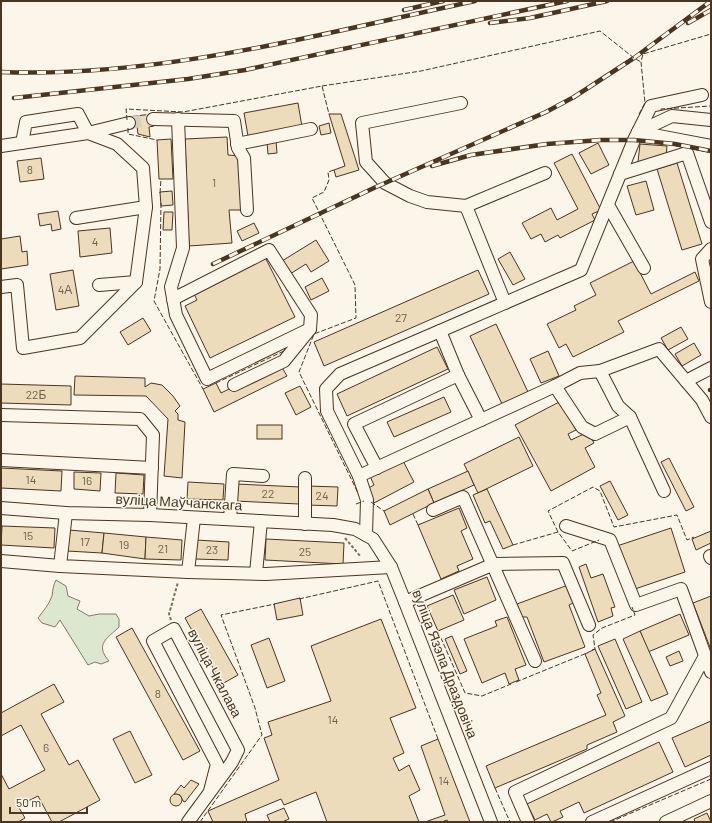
<svg xmlns="http://www.w3.org/2000/svg" width="712" height="823" viewBox="0 0 712 823" font-family="Barlow,sans-serif">
<style>
.green{fill:#dce7d0;stroke:#887966}
.building{fill:#ecdcbc;stroke:#4a3520}
.lines{fill:none;stroke-linecap:round;stroke-linejoin:round}
.minor-tunnel{stroke:#d8cfc1;stroke-width:12;stroke-dasharray:12 6;stroke-linecap:butt}
.minor-casing{stroke:#4a3520;stroke-width:14}
.path{stroke:#7f6f5c;stroke-width:2;stroke-dasharray:3 2;stroke-linecap:butt}
.minor{stroke:#fbf6e9;stroke-width:12}
.rail-casing{stroke:#4a3520;stroke-width:4.5}
.rail{stroke:#fbf6e9;stroke-width:3;stroke-dasharray:9;stroke-linecap:butt}
.fence{stroke:#4a3520;stroke-width:1;stroke-dasharray:5 2;stroke-linecap:butt}
.labels{text-anchor:middle;stroke-width:3;stroke-linejoin:round;paint-order:stroke}
.number-label{font-size:12px;fill:#725f47}
.street-label{font-size:14px;fill:#4a3520;stroke:#fbf6e9}
</style>
<rect width="100%" height="100%" fill="#fbf6e9"/>
<path class="green" d="M 56,580 L 66,586 L 68,596 L 80,601 L 77,609 L 89,616 L 99,614 L 116,614 L 119,619 L 119,627 C 108,638 94,644 109,661 L 101,664 L 95,662 L 88,665 L 60,620 L 55,627 L 42,623 L 38,618 C 43,611 49,605 52,596 C 53,590 53,585 56,580 Z"/>
<g class="building">
<polygon points="298,103 302,127 248,136 244,113"/>
<polygon points="152,114 154,126 149,127 150,137 138,134 137,126 130,127 128,117"/>
<polygon points="329,114 341,114 359,170 336,177 334,170 345,166"/>
<polygon points="329,123 331,133 321,135 319,126"/>
<polygon points="227,137 228,155 240,156 241,210 229,210 232,243 189,246 185,139"/>
<polygon points="171,139 173,179 159,179 157,140"/>
<polygon points="276,141 277,153 268,154 267,142"/>
<polygon points="598,143 609,165 591,174 579,153"/>
<polygon points="640,144 667,146 666,156 638,162"/>
<polygon points="572,154 601,210 592,214 595,220 560,238 558,235 545,242 541,234 531,239 522,223 551,208 557,220 578,209 554,163"/>
<polygon points="41,158 44,179 20,182 17,161"/>
<polygon points="677,163 702,244 682,250 657,169"/>
<polygon points="646,181 654,210 636,215 627,186"/>
<polygon points="172,191 173,205 161,206 160,192"/>
<polygon points="58,211 61,229 52,231 51,224 40,226 38,214"/>
<polygon points="164,212 173,212 172,230 163,230"/>
<polygon points="254,223 259,233 242,241 237,231"/>
<polygon points="110,228 112,253 80,257 78,231"/>
<polygon points="20,236 22,252 27,251 28,265 1,269 1,239"/>
<polygon points="316,240 329,261 311,272 306,264 290,274 282,261"/>
<polygon points="510,252 525,279 513,285 498,259"/>
<polygon points="265,257 295,317 210,358 185,306 197,300 193,292"/>
<polygon points="634,261 651,294 695,272 699,281 618,321 624,332 573,357 566,344 559,348 547,324 576,310 574,306 596,295 590,283"/>
<polygon points="73,270 79,306 56,310 50,274"/>
<polygon points="478,270 489,294 324,366 314,342"/>
<polygon points="322,278 329,291 311,300 305,287"/>
<polygon points="143,318 151,331 128,345 120,332"/>
<polygon points="496,324 528,392 502,404 470,336"/>
<polygon points="681,327 688,339 668,350 661,338"/>
<polygon points="694,343 701,355 682,366 675,354"/>
<polygon points="437,347 448,369 347,416 337,394"/>
<polygon points="548,351 559,376 541,383 530,359"/>
<polygon points="280,364 287,376 214,412 203,389 216,383 221,393"/>
<polygon points="75,376 145,378 145,387 151,383 162,385 173,396 180,406 175,411 178,414 178,420 185,422 182,478 164,476 168,419 146,396 74,395"/>
<polygon points="1,384 71,386 71,405 1,403"/>
<polygon points="300,386 311,407 296,415 285,393"/>
<polygon points="444,397 451,412 394,437 387,422"/>
<polygon points="561,401 576,430 568,434 571,440 588,432 594,443 585,448 595,467 551,491 515,425"/>
<rect x="257" y="425" width="25" height="14"/>
<polygon points="519,437 533,466 478,493 464,464"/>
<polygon points="401,457 414,482 374,503 367,489 374,485 369,474"/>
<polygon points="669,458 694,507 686,511 661,462"/>
<polygon points="1,468 62,471 61,491 1,488"/>
<polygon points="468,471 474,485 434,503 428,489"/>
<polygon points="74,472 101,473 100,491 74,489"/>
<polygon points="116,473 144,475 143,494 115,493"/>
<polygon points="610,481 628,515 618,520 600,486"/>
<polygon points="188,482 224,484 223,500 187,499"/>
<polygon points="236,484 300,487 299,504 235,501"/>
<polygon points="308,486 338,487 337,506 307,505"/>
<polygon points="428,489 434,503 390,525 384,511"/>
<polygon points="487,489 513,545 503,549 490,521 485,523 473,495"/>
<polygon points="459,508 467,528 461,531 473,559 457,566 459,571 441,579 418,525"/>
<polygon points="2,526 55,528 54,548 1,545"/>
<polygon points="671,528 685,572 632,590 617,546"/>
<polygon points="69,530 104,533 102,553 67,551"/>
<polygon points="711,531 711,543 696,550 692,539"/>
<polygon points="104,533 146,537 145,559 102,553"/>
<polygon points="146,537 182,540 181,560 145,559"/>
<polygon points="266,539 344,543 343,564 265,560"/>
<polygon points="196,540 229,542 228,560 195,559"/>
<polygon points="586,564 591,578 603,574 615,607 611,608 613,616 598,622 579,567"/>
<polygon points="487,577 496,600 464,614 454,590"/>
<polygon points="568,585 575,602 569,605 585,647 544,662 527,617 521,617 517,604"/>
<polygon points="453,595 464,620 438,631 427,606"/>
<polygon points="711,596 711,650 693,603"/>
<polygon points="300,598 303,615 277,620 274,604"/>
<polygon points="201,609 238,675 222,684 185,618"/>
<polygon points="680,614 689,635 648,652 640,631"/>
<polygon points="507,617 526,665 515,669 519,680 509,684 505,673 482,683 464,639 497,626 495,621"/>
<polygon points="381,619 416,708 390,718 404,753 393,758 399,771 409,765 420,790 409,796 419,822 327,822 316,792 284,805 281,799 245,814 247,822 213,822 208,811 279,780 264,738 272,735 268,722 331,701 311,646"/>
<polygon points="132,628 200,751 183,760 116,637"/>
<polygon points="640,631 668,694 651,701 623,639"/>
<polygon points="452,636 467,671 460,674 445,639"/>
<polygon points="269,638 285,681 267,688 251,645"/>
<polygon points="615,639 642,702 626,709 598,646"/>
<polygon points="595,649 625,716 613,722 617,732 587,745 587,749 495,788 486,766 606,715 597,695 601,693 585,654"/>
<polygon points="679,651 683,661 670,666 666,657"/>
<polygon points="54,684 64,702 41,714 69,765 78,760 100,800 59,822 52,822 38,796 18,806 25,818 18,822 1,822 1,774 9,789 45,770 21,725 1,736 1,713"/>
<polygon points="711,721 711,755 685,767 672,738"/>
<polygon points="130,731 152,775 135,783 113,739"/>
<polygon points="438,739 470,822 448,822 447,820 442,822 425,822 445,815 421,746"/>
<polygon points="659,742 673,772 584,813 579,802 560,811 563,817 552,822 551,822 547,814 535,820 527,804"/>
<polygon points="191,780 199,784 185,802 183,801 180,795 174,794 181,785 184,788"/>
<circle cx="176" cy="800" r="6"/>
<polygon points="284,808 289,819 282,822 270,822 267,815"/>
<polygon points="707,813 711,822 695,822 694,819"/>
</g>
<g class="lines">
<polyline class="minor-tunnel" points="129,123 153,119"/>
<defs>
<g id="minor">
<polyline points="461,103 362,123 366,162 385,183 410,196 427,202 466,206 505,303"/>
<polyline points="153,119 234,121 238,148 244,158 247,210"/>
<polyline points="178,119 183,248 171,287 176,315 207,379 310,329 284,361 234,385"/>
<polyline points="638,132 672,116 711,120"/>
<polyline points="638,132 711,146"/>
<polyline points="22,143 26,122 78,114 88,133 129,123"/>
<polyline points="237,144 311,129"/>
<polyline points="1,146 88,133 117,144 143,168 146,207 136,282 80,338 23,348 17,285 1,287"/>
<polyline points="620,174 687,153 711,222"/>
<polyline points="608,205 644,268"/>
<polyline points="466,206 545,173"/>
<polyline points="76,218 146,207"/>
<polyline points="711,249 702,259 711,302"/>
<polyline points="99,285 136,282"/>
<polyline points="173,299 269,250 311,315 310,329"/>
<polyline points="440,331 581,270 634,140 651,106 702,95"/>
<polyline points="600,371 580,373 555,386 582,427 595,434 630,417"/>
<polyline points="686,381 711,368"/>
<polyline points="1,415 140,419 153,435 150,515"/>
<polyline points="1,460 152,468"/>
<polyline points="377,468 354,424 458,375 481,420"/>
<polyline points="359,476 327,411 326,389 340,374 440,331 458,375"/>
<polyline points="664,491 630,417 618,406 600,371 659,349 702,400 711,417"/>
<polyline points="1,508 66,513 150,515 333,525 355,529 373,539 391,567 405,602 491,822"/>
<polyline points="433,510 463,497 535,661"/>
<polyline points="66,513 60,566 188,572"/>
<polyline points="194,518 188,572 266,574 391,567"/>
<polyline points="230,519 233,474 263,476"/>
<polyline points="305,524 305,478"/>
<polyline points="566,526 610,540 636,605 681,589 711,672"/>
<polyline points="366,535 367,500 359,476 555,386"/>
<polyline points="710,556 711,558"/>
<polyline points="1,561 60,566"/>
<polyline points="256,573 261,521"/>
<polyline points="405,602 494,564 563,563 589,625"/>
<polyline points="188,822 232,762 238,750 174,629 153,641 217,764 210,791"/>
<polyline points="528,822 515,792 671,718 705,656"/>
<polyline points="592,822 711,768"/>
<polyline points="666,822 711,801"/>
</g>
</defs>
<use href="#minor" class="minor-casing"/>
<g class="path">
<polyline points="345,538 361,557"/>
<polyline points="171,620 169,614 178,582"/>
</g>
<use href="#minor" class="minor"/>
<defs>
<g id="rail">
<polyline points="404,10 443,1"/>
<polyline points="490,23 530,18 607,1"/>
<polyline points="688,23 711,10"/>
<path d="M 1,72 C 161,78 319,34 475,1"/>
<polyline points="14,98 188,79 245,70 567,1"/>
<polyline points="432,166 471,155 547,144 601,140 634,140 675,144 711,151"/>
<polyline points="213,264 376,187 546,112 574,97 634,58 711,1"/>
<polyline points="710,390 711,390"/>
</g>
</defs>
<use href="#rail" class="rail-casing"/>
<use href="#rail" class="rail"/>
<g class="fence">
<polyline points="322,86 421,71 600,31 634,58 641,62"/>
<polyline points="661,110 661,109 711,106"/>
<polyline points="639,114 645,103 641,62 643,54 711,34"/>
<polyline points="127,120 126,109 183,112 322,86 329,114"/>
<polyline points="128,128 128,134 157,140"/>
<polyline points="334,170 328,172 329,180 324,192 312,198 355,285 356,318 314,334 299,372 358,493"/>
<polyline points="160,193 161,179"/>
<polyline points="161,203 160,269 154,301 203,389"/>
<polyline points="216,383 284,351"/>
<polyline points="371,502 384,511"/>
<polyline points="356,504 364,501"/>
<polyline points="413,514 418,525"/>
<polyline points="558,532 548,511 593,487 600,491 614,527 677,515 687,540 694,537"/>
<polyline points="513,545 558,532 572,551 599,540"/>
<polyline points="299,599 378,581 438,739"/>
<polyline points="438,631 465,693 482,696 511,684"/>
<polyline points="592,650 595,649 593,635 602,628 635,615 632,607"/>
<polyline points="516,682 587,653"/>
<polyline points="495,788 510,822"/>
<polyline points="200,822 262,735 255,708 221,615 275,604"/>
<polyline points="610,822 711,779"/>
</g>
</g>
<g class="labels">
<g class="number-label">
<text x="30" y="174">8</text>
<text x="214" y="187">1</text>
<text x="95" y="246">4</text>
<text x="65" y="294">4А</text>
<text x="401" y="322">27</text>
<text x="36" y="399">22Б</text>
<text x="31" y="484">14</text>
<text x="87" y="485">16</text>
<text x="268" y="498">22</text>
<text x="322" y="500">24</text>
<text x="28" y="540">15</text>
<text x="85" y="546">17</text>
<text x="124" y="549">19</text>
<text x="163" y="553">21</text>
<text x="212" y="554">23</text>
<text x="305" y="556">25</text>
<text x="158" y="698">8</text>
<text x="333" y="724">14</text>
<text x="46" y="752">6</text>
<text x="444" y="785">14</text>
</g>
<g class="street-label">
<text transform="translate(179 502) rotate(3)" y="5">вуліца Маўчанскага</text>
<text transform="translate(445 664) rotate(69)" y="5">вуліца Язэпа Драздовіча</text>
<text transform="translate(215 673) rotate(62)" y="5">вуліца Чкалава</text>
</g>
</g>
<rect width="712" height="823" fill="none" stroke="#4a3520" stroke-width="4"/>
<path d="M10 807v6h77v-6" fill="none" stroke="#4a3520" stroke-width="2"/>
<text x="16" y="807" font-size="12" fill="#4a3520" stroke="#fbf6e9" stroke-width="3" paint-order="stroke">50 m</text>
</svg>
